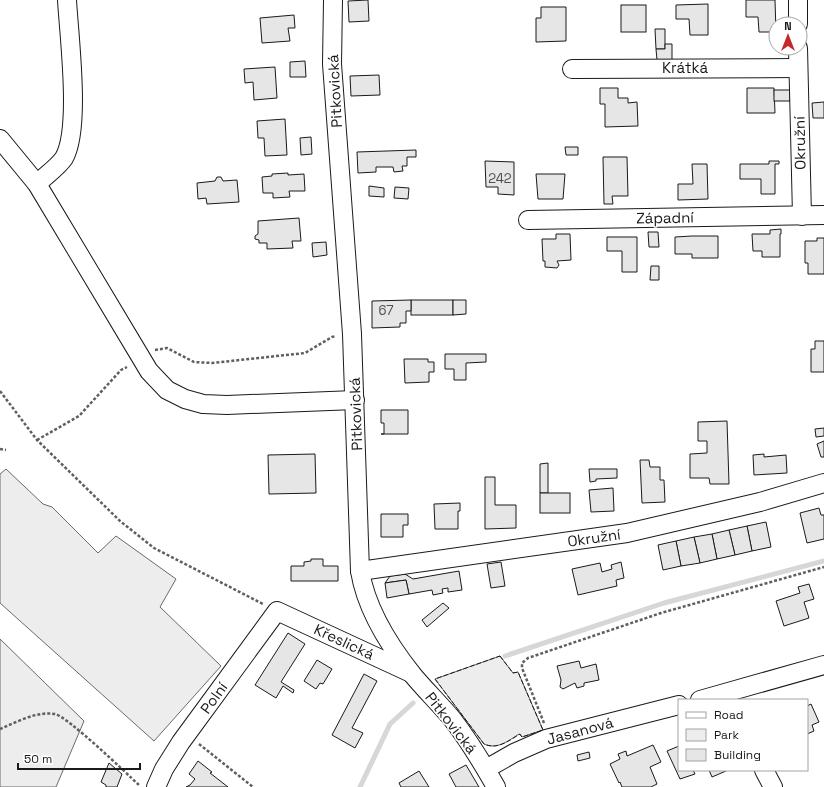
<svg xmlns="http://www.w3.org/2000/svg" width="824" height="787" viewBox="0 0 824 787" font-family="'Space Grotesk',sans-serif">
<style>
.green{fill:#ededed;stroke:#6a6a6a}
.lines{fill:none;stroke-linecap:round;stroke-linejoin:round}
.stream{stroke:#d7d7d7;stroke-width:5}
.building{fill:#e6e6e6;stroke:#1a1a1a}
.minor-casing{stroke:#1a1a1a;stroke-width:20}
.path{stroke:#5f5f5f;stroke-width:2.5;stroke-dasharray:3 2;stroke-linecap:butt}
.minor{stroke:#fff;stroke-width:18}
.fence{stroke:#1a1a1a;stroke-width:1;stroke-dasharray:5 2;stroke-linecap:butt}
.labels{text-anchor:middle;stroke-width:3;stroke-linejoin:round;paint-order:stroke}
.number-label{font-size:13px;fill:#4d4d4d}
.street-label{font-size:15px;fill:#1a1a1a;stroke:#fff}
</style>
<rect width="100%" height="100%" fill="#fff"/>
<g class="green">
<polygon points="6,469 43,504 52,507 98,553 116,536 176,579 160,607 221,666 154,741 0,603 0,474"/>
<polygon points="0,639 84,721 56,787 0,787"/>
<path d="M 500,656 L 513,673 L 518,672 L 543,730 L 522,737 L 519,734 C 508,741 497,750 484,744 L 435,679 Z"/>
</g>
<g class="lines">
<g class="stream">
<polyline points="505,656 664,603 824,561"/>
<polyline points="360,787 390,724 413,703"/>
</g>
</g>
<g class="building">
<polygon points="368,0 369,21 349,22 348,1"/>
<polygon points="746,0 775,0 776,32 759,32 758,17 746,17"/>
<polygon points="708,4 708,35 690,35 689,19 676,19 676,5"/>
<rect x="621" y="5" width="25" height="27"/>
<polygon points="541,7 566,7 566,41 536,42 536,18 541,18"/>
<polygon points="294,15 295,28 288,28 290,41 262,43 260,18"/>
<polygon points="655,29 665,29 665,49 656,49"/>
<polygon points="665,44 672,44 672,60 657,60 656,49 665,49"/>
<polygon points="305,61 306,77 290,77 290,62"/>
<polygon points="275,67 277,98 254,100 253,82 245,83 244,69"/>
<polygon points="379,75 380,95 351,96 350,76"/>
<polygon points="600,88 618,88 618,98 628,98 628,103 637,102 638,126 605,127 605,104 600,104"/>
<polygon points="747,88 774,88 775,113 747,113"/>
<rect x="774" y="90" width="16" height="11"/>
<polygon points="824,102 824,118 813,118 812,103"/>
<polygon points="285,119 287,155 265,156 264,138 258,138 257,121"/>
<polygon points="311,137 312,154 301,155 300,138"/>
<polygon points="565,147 578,147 578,155 566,155"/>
<polygon points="416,150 416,157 407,157 407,166 402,166 403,171 394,172 393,167 376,167 376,172 358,173 357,152"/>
<polygon points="603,157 627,157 628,196 612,196 613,204 604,204"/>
<polygon points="485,161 514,162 514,195 498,194 498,187 486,187"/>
<polygon points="769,161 779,161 779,164 775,164 775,194 761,194 761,179 740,179 740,164 769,164"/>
<polygon points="692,164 707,164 708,199 678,200 678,184 693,184"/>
<polygon points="288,173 288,175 304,174 305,191 289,191 290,197 273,198 273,193 263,193 262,177 272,176 272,174"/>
<polygon points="536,174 565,174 563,199 538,199"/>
<polygon points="217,177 221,177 223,181 237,180 239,202 207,204 206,198 198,199 197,183 215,181"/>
<polygon points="369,186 384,188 384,197 369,196"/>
<polygon points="395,187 409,188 408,199 394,198"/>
<polygon points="299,218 301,241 292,241 293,248 267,249 267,243 259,243 259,240 255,239 255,236 258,234 258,221"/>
<polygon points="781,229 781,234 780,234 780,257 762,257 762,251 753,251 752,234 770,234 770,230"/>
<polygon points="648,232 658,232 659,247 649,247"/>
<polygon points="556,234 570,234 571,260 557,261 559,265 557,268 545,267 545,261 543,261 542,239 556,239"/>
<polygon points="692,236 718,236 718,258 692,258 692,254 675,254 675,237"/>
<polygon points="607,237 637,237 637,272 622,272 622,251 607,251"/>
<polygon points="817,238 824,238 824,274 808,274 808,263 805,263 805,241 817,241"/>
<polygon points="326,242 327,255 313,257 312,243"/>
<polygon points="651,266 659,266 659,280 650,280"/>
<rect x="411" y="300" width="42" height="15"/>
<polygon points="411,300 411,311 406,311 406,323 400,323 400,327 372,328 372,301"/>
<polygon points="453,300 466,300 466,314 453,315"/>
<polygon points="815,341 824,341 824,372 811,372 811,349 815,349"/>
<polygon points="445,354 486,354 486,362 466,363 466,380 454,380 454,369 445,369"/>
<polygon points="404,359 428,359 428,362 434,362 434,372 429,372 429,382 405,383"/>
<polygon points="381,410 408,410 408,434 381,434 384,434 384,423 381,423"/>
<polygon points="727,421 729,484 710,484 709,478 690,478 690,454 707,453 707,441 698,441 698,422"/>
<polygon points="824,428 824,436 816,437 815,429"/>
<polygon points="824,441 824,457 821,457 817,444"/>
<polygon points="315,454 316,493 269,494 268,455"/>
<polygon points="764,454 764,457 786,455 787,473 754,475 753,455"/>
<polygon points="640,460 649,460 650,467 660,467 660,480 664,480 665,502 642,503"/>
<polygon points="548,463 548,493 540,493 540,464"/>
<polygon points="589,469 617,469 617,478 596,479 596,481 590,482"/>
<polygon points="485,477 495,477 495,505 516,505 516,528 485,529"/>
<polygon points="613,488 614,511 591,512 589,490"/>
<rect x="540" y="493" width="30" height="20"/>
<polygon points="460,503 460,511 458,511 458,529 435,529 434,504"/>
<polygon points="819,508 821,515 824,515 824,539 807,543 800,513"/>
<polygon points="381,514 408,514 408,525 403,525 403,537 381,537"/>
<polygon points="766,522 771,547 752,551 747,526"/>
<polygon points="747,526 752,551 735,555 729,530"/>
<polygon points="729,530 735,555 717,559 712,534"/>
<polygon points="712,534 717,559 700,563 694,537"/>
<polygon points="694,537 700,563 681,566 676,541"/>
<polygon points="676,541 681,566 663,570 658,545"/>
<polygon points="311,559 323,559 323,566 338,566 338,581 291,581 291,566 304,566 304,562 311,561"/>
<polygon points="501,562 505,586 491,588 487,564"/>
<polygon points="621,562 624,578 616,580 617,586 578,595 572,569 600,563 602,572 612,569 611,565"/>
<polygon points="459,571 462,590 448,592 448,588 442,589 443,593 433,595 432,590 409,594 406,580 385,583 390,576 405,574 413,579"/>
<polygon points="406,580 409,594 387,598 385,583"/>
<polygon points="809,584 814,599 804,602 809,618 784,626 776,601 800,593 798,587"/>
<polygon points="443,603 449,608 427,627 422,620"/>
<polygon points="288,633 305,644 281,682 294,690 293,693 283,686 276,698 255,685"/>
<polygon points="317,660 332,669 323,684 320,683 316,689 304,681"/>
<polygon points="579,661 581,668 596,664 599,680 584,683 584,686 577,688 575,683 563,689 560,687 561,680 557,666"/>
<polygon points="364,674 377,681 352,728 363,733 355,748 332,735"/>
<polygon points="811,704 819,722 812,725 814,731 807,734 807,706"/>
<polygon points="653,745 661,762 650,767 657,784 651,787 622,787 620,782 619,783 610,764 620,759 618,754 626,751 627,756"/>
<polygon points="679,746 679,770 693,770 695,774 680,779 667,751"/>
<polygon points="589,752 590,758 578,761 577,755"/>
<polygon points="198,761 212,772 210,773 228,787 186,787 190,785 195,779 189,774"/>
<polygon points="109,763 122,774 117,787 106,787 106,785 101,782"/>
<polygon points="466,765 479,787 456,787 449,774"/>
<polygon points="709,770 726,770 726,771 712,777"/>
<polygon points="419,771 429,787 401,787 399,783"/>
</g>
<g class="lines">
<defs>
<g id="minor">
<path d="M 333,0 L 332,64 L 352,334 L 360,571 C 366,608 389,645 412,674 C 425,690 440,704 453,720 C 469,741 483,764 496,787"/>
<polyline points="798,0 798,24"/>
<polyline points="798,48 802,216"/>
<polyline points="572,69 798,68"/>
<polyline points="0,139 37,184 149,371 167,390 185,399 203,404 227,405 355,400"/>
<path d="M 37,184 C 45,176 58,167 64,158 C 81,129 69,36 67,0"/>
<polyline points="528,220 824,215"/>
<polyline points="360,571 627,533 760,502 824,483"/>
<polyline points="700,700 824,665"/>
<polyline points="486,769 514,753 546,739 679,705"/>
<polyline points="764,770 773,787"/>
<polyline points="156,787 164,769 181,742 277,611 411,673"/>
</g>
</defs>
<use href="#minor" class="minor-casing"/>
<g class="path">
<polyline points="155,350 167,348 194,362 212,363 305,353 332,337 336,336"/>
<polyline points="0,391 37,440 120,521 154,548 263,604"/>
<polyline points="37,440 79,416 121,370 127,367"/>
<polyline points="0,449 6,450"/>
<polyline points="544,723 522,668 522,663 528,658 661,613 824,567"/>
<path d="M 0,729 C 17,722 36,711 55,714 C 68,717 126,773 139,785"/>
<polyline points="199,744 253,787"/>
</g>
<use href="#minor" class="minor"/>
<path class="fence" d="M 500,656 L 513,673 L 518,672 L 543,730 L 522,737 L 520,734 C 508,741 498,750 484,744 L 435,679 Z"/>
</g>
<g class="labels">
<g class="number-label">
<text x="500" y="183">242</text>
<text x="386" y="315">67</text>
</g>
<g class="street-label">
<text x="685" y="73">Krátká</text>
<text transform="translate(335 91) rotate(-93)" y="5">Pitkovická</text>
<text transform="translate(800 143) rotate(-91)" y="5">Okružní</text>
<text transform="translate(665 218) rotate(-1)" y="5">Západní</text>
<text transform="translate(356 414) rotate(-92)" y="5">Pitkovická</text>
<text transform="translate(594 538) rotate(-8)" y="5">Okružní</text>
<text transform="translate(344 642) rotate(25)" y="5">Křeslická</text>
<text transform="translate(214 698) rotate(-54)" y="5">Polní</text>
<text transform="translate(451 723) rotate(52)" y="5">Pitkovická</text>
<text transform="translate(580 731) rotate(-15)" y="5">Jasanová</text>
</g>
</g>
<rect x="678" y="699" width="130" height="72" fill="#ffffff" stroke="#a3a3a3"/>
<rect x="686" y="712" width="20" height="6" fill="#ffffff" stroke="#a3a3a3"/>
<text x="714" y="719" font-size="12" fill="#1a1a1a">Road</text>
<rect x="686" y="729" width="20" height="12" fill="#ededed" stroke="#a3a3a3"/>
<text x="714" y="739" font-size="12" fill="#1a1a1a">Park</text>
<rect x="686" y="749" width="20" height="12" fill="#e6e6e6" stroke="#a3a3a3"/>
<text x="714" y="759" font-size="12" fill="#1a1a1a">Building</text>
<g transform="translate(788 36)"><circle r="19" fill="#ffffff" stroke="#a3a3a3"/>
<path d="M0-3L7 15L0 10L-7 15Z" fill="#c62828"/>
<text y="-6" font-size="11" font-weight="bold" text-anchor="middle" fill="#1a1a1a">N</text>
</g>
<path d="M18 763v6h122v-6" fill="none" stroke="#1a1a1a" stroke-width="2"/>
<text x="24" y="763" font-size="12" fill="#1a1a1a" stroke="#ffffff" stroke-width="3" paint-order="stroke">50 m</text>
</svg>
